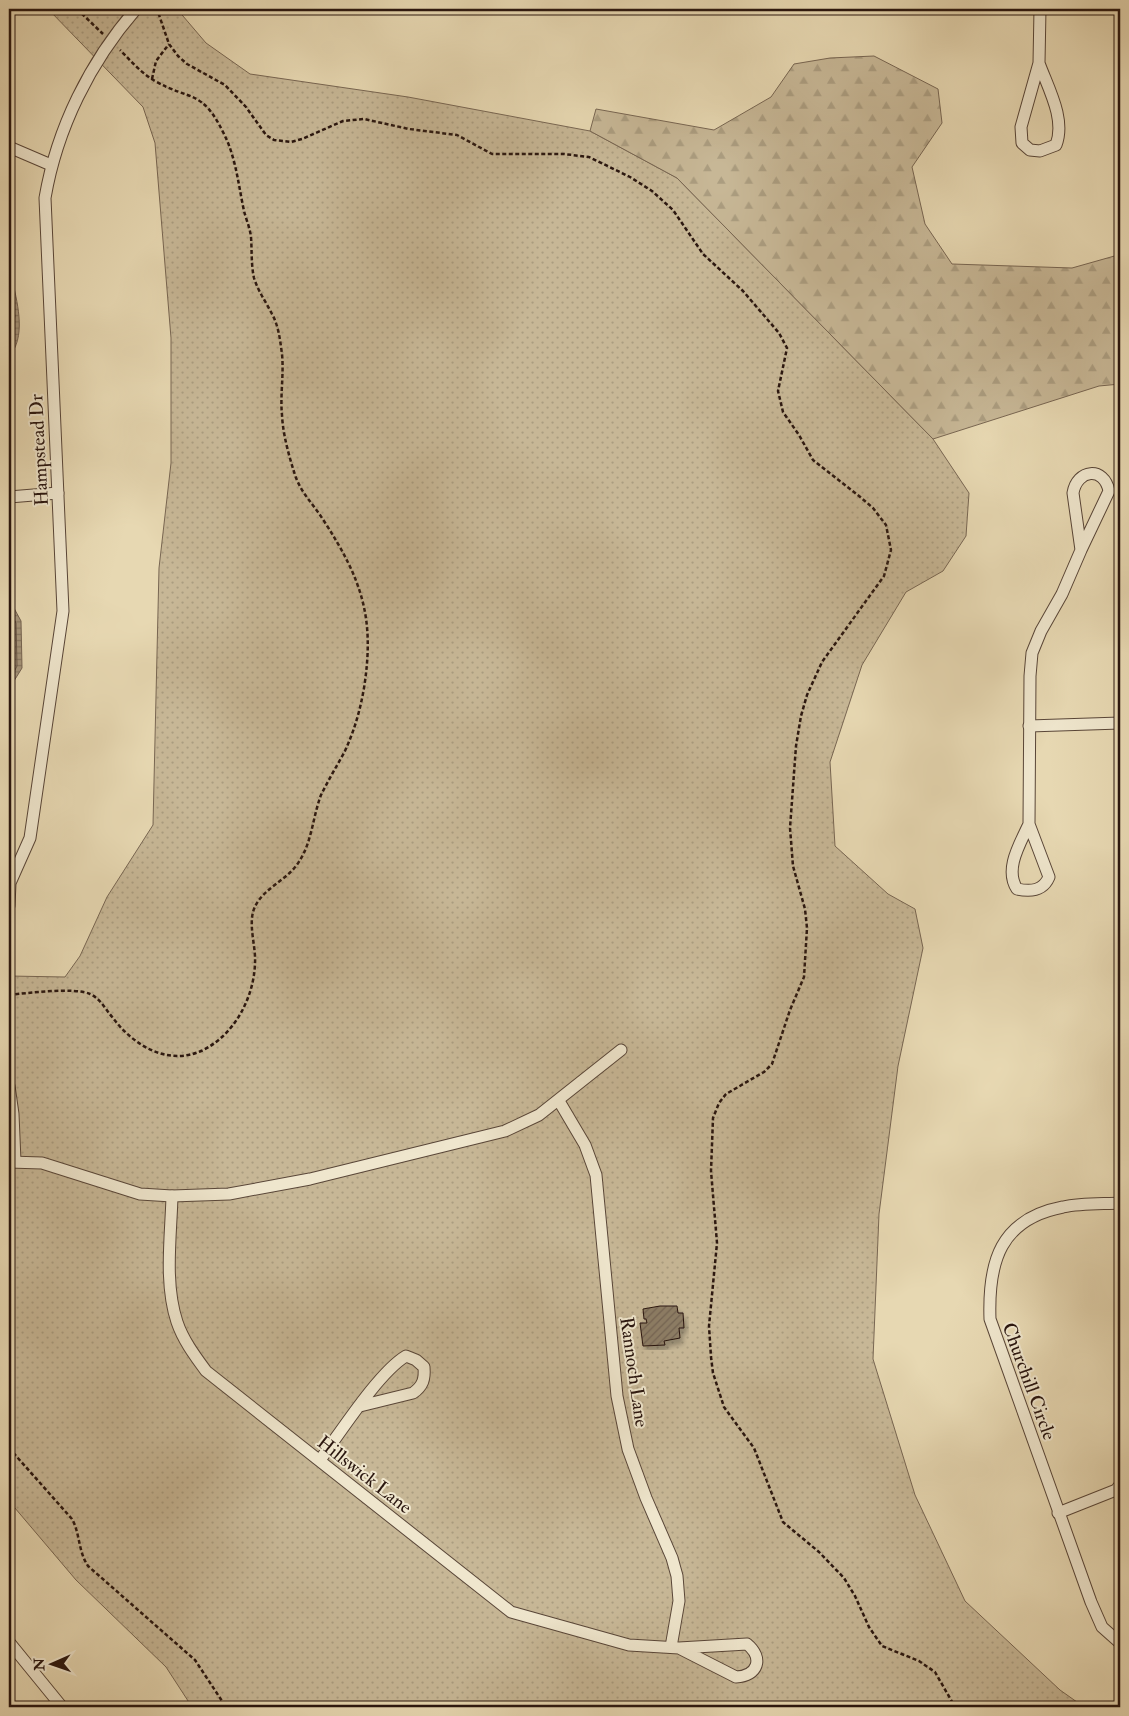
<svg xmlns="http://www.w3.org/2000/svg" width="1129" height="1716" viewBox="0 0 1129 1716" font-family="'IM FELL Double Pica',serif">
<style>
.grass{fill:url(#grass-dots);stroke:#786652}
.forest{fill:url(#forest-firs);stroke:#786652}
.water{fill:url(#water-rules);stroke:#756350}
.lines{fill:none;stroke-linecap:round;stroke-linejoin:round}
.shore{stroke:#685645;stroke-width:1}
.building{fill:url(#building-hatch);stroke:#2a160f;filter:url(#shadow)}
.minor-casing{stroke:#594638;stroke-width:13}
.path{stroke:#2a160f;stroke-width:2.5;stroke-dasharray:4 2.5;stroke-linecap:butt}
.minor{stroke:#efe6cd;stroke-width:11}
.labels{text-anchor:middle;stroke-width:4;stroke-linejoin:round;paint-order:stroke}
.street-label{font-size:19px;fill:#2a160f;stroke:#efe6cd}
</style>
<defs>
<pattern id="grass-dots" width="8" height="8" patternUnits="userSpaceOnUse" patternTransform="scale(1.25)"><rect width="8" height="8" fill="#c7b796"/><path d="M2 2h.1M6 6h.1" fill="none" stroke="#ab9d80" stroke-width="1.8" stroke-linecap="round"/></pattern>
<pattern id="forest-firs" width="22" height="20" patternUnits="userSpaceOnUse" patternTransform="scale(1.25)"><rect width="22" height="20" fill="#c7b796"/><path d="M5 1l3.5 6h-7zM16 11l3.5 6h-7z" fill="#ab9d80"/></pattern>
<pattern id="water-rules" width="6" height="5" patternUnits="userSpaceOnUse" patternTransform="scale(1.25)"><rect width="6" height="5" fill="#a7967b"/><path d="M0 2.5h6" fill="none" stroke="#887963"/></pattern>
<pattern id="building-hatch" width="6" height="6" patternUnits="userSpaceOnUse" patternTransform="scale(1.25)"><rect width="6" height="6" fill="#8c7b64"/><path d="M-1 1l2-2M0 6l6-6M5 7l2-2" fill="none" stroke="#736451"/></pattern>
<filter id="shadow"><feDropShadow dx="3" dy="5.5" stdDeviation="2.5" flood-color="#0004"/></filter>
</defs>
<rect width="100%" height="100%" fill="#e7d8b2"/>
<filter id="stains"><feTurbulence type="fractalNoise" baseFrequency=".004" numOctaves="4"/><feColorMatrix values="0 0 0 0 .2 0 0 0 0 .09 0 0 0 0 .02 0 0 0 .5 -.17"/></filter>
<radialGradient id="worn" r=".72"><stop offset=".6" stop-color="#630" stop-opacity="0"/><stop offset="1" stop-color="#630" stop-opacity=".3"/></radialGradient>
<polygon class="grass" points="48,9 177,9 206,43 250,74 408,97 590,131 677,178 933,439 969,493 966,536 943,571 906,592 862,665 830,762 835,846 888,894 915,909 923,948 898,1066 879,1214 873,1359 915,1495 965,1601 1060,1690 1084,1707 192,1707 166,1667 76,1580 9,1501 9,976 65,977 80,956 107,897 153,825 159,568 171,463 171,338 155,143 143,107"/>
<polygon class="forest" points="874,56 938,89 942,123 912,167 925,224 952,264 1072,268 1118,255 1120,249 1120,384 1099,386 933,439 677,178 590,131 596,109 714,130 771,97 794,64 830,58"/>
<g class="water">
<path d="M 13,283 C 18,306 26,337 9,357 L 9,284 Z"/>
<polygon points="9,599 21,621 22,668 9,689"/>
</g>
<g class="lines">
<g class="shore">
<polyline points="9,289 15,316 9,349"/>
<polyline points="9,610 16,623 17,666 9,682"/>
</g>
</g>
<polygon class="building" points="660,1306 677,1306 678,1313 683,1313 684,1328 679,1328 680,1338 664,1341 665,1345 643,1346 640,1323 647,1323 646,1319 644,1319 643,1309"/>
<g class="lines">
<defs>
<g id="minor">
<path d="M 1039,63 C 1048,88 1066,119 1056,145 L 1040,151 L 1030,150 L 1022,143 L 1021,127 L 1039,63 L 1040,9"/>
<polyline points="9,147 51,165"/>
<polyline points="9,497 58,493"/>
<polyline points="1029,726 1120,723"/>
<path d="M 1029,824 C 1020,844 1004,869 1017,889 C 1031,892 1043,891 1049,877 L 1029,824 L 1030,676 L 1032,653 L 1041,631 L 1062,594 L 1081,550 L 1109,491 C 1104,466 1077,469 1073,493 L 1081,550"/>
<path d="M 9,906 L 10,883 L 30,838 L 63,611 L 45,198 C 57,128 90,62 136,9"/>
<polyline points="9,1086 13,1114 15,1161"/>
<polyline points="559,1101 585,1145 596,1175 617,1396 628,1449 646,1498 672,1558 677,1576 679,1601 671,1647"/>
<polyline points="9,1162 42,1163 140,1194 172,1196 229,1194 310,1179 505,1131 539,1115 621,1050"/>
<path d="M 172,1196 C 171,1236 164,1283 177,1322 C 183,1340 195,1356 206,1371 L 511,1612 L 629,1645 L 679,1648 L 747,1644 C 764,1658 758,1676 736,1677 L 679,1648"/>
<path d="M 1120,1203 C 1102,1204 1081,1203 1063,1207 C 1000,1219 988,1262 990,1319 L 1091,1602 L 1102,1627 L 1120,1643"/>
<path d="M 320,1460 C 340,1433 379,1372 406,1356 L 416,1360 L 424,1367 C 425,1379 423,1386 413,1393 L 360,1406"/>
<polyline points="1058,1513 1116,1490 1120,1485"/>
<polyline points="9,1642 62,1707"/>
</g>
</defs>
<use href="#minor" class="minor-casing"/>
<g class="path">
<polyline points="77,9 103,34"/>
<polyline points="154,9 158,12 169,44 178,56 187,64 225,85 246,107 266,135 274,140 291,142 302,139 343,121 364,119 409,129 457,135 492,154 564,154 589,157 630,177 652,191 673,210 703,254 743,291 779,333 787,348 778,391 783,412 799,435 813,460 859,496 873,508 886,525 891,550 884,576 822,662 807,695 801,716 796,746 790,828 793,866 805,909 807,928 804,977 790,1010 772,1064 764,1072 726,1094 719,1103 713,1118 711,1171 717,1243 709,1326 711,1357 713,1373 724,1407 754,1448 783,1522 819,1552 844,1578 855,1596 869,1627 882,1646 919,1661 935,1672 955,1707"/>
<polyline points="152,79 156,61 169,44"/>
<path d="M 9,995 C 27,993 75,987 90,994 C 101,999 105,1009 113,1018 C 133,1045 167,1066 201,1051 C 234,1036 254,998 255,963 C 256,946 248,925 254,909 C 262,888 289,880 300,860 C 312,841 313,816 321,795 C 328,781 336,767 344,753 C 354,732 360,711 364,688 C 375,618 362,580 324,521 C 314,505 301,493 295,475 C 289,456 283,435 282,415 C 280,395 284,375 282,354 C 280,340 279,327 272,314 C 266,302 258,291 254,278 C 251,264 252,251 251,237 C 250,228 246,219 244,211 C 238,183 236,157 223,132 C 202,89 190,101 155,81 C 141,73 131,61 120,50"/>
<path d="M 9,1448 L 72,1519 C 80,1533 78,1551 88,1566 L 195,1660 L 226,1707"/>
</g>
<use href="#minor" class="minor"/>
</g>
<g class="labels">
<g class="street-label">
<text transform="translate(38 450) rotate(-93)" y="7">Hampstead Dr</text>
<text transform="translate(635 1372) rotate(82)" y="7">Rannoch Lane</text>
<text transform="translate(1030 1381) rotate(70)" y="7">Churchill Circle</text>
<text transform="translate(365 1474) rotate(38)" y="7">Hillswick Lane</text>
</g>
</g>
<rect width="1129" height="1716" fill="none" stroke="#e7d8b2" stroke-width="30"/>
<rect x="10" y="10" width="1109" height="1696" fill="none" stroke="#2a160f" stroke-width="2.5"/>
<rect x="15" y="15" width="1099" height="1686" fill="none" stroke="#2a160f"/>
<g transform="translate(52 1664) rotate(268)" stroke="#efe6cd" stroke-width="4" paint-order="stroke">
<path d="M0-4L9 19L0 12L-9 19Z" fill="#2a160f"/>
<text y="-8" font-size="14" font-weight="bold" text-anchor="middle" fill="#2a160f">N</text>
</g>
<rect width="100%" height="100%" filter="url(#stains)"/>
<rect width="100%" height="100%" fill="url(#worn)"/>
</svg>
